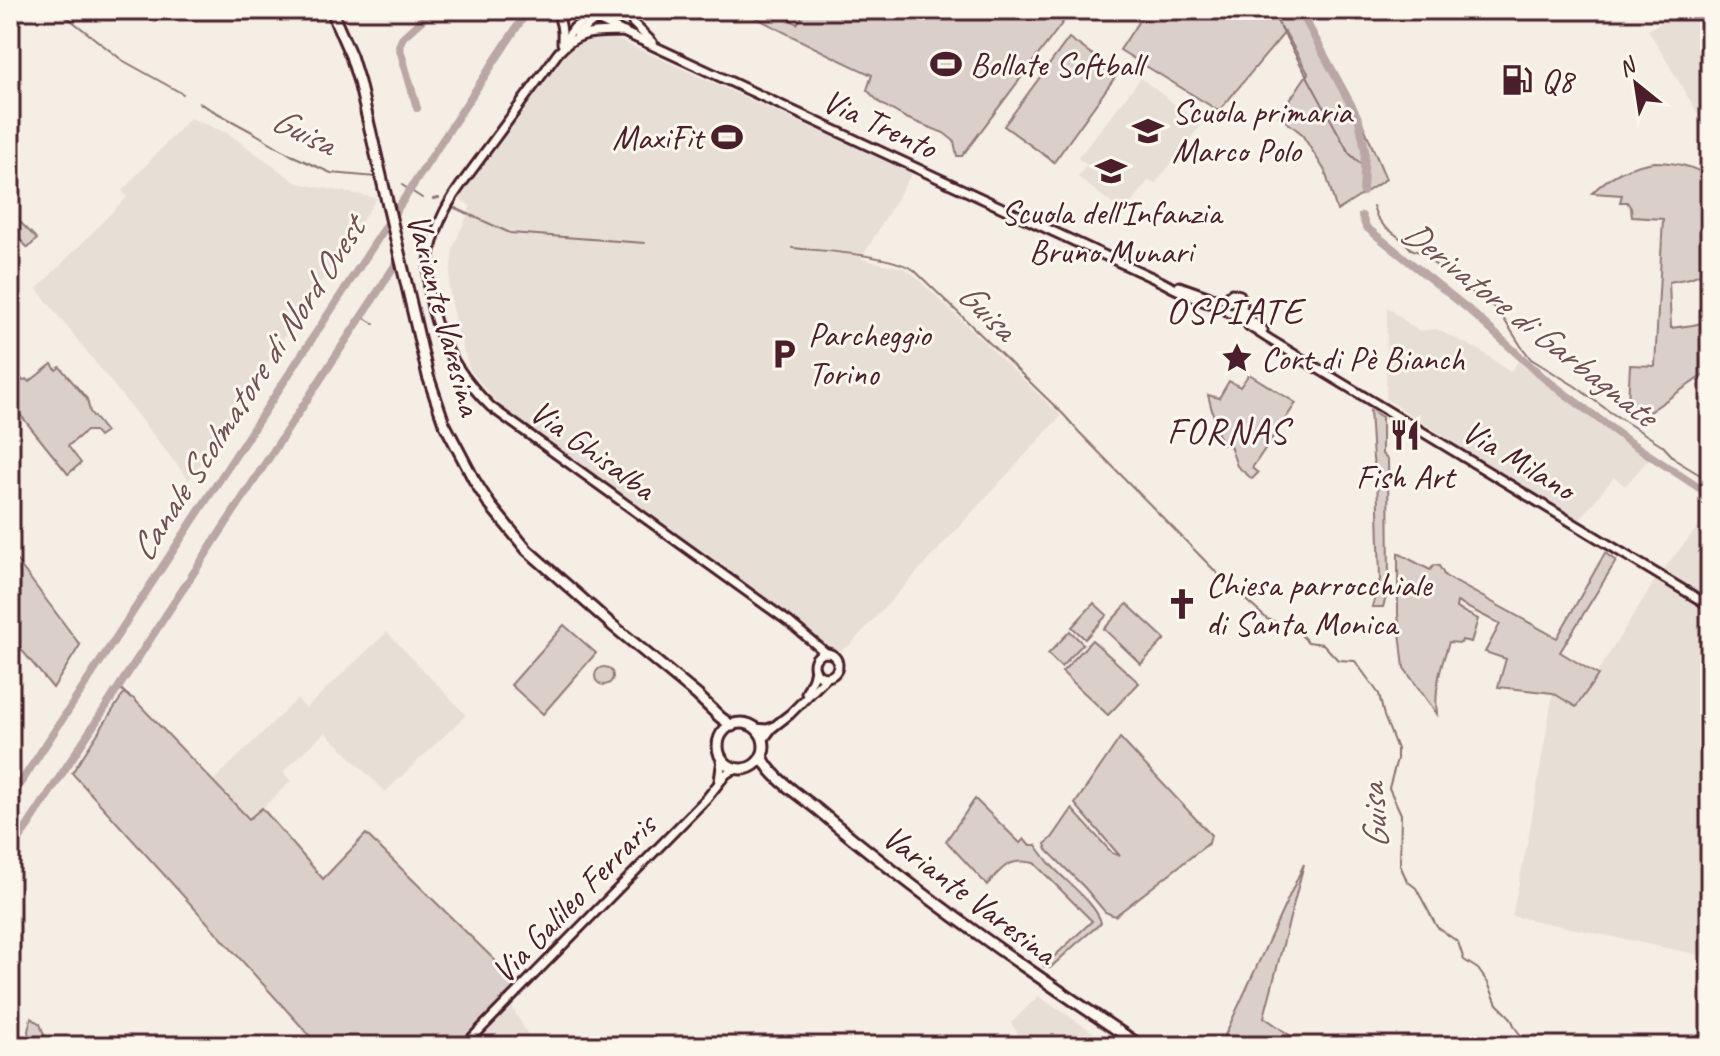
<svg xmlns="http://www.w3.org/2000/svg" width="1720" height="1056" viewBox="0 0 1720 1056" font-family="Caveat,sans-serif">
<style>
.built{fill:#e7dfd6}
.green{fill:#dbd0c9;stroke:#92787a;stroke-width:2}
.lines{fill:none;stroke-linecap:round;stroke-linejoin:round}
.stream{stroke:#8d7174;stroke-width:2}
.canal{stroke:#baa7a5;stroke-width:8}
.tertiary-casing{stroke:#4a1f2b;stroke-width:13}
.primary-casing{stroke:#4a1f2b;stroke-width:15}
.tertiary{stroke:#fbf7ec;stroke-width:7}
.primary{stroke:#fbf7ec;stroke-width:9}
.labels{text-anchor:middle;stroke-width:6;stroke-linejoin:round;paint-order:stroke}
.poi-label{font-size:34px;fill:#4a1f2b;stroke:#fbf7ec;text-anchor:start}
.street-label{font-size:34px;fill:#4a1f2b;stroke:#fbf7ec}
.water-label{font-size:36px;font-style:italic;fill:#714f56;stroke:#fbf7ec}
.neighbourhood-label{font-size:36px;letter-spacing:2px;fill:#4a1f2b;stroke:#fbf7ec}
.quarter-label{font-size:38px;letter-spacing:2px;fill:#4a1f2b;stroke:#fbf7ec}
</style>
<rect width="100%" height="100%" fill="#f4eee4"/>
<filter id="ink" filterUnits="userSpaceOnUse"><feTurbulence type="fractalNoise" baseFrequency=".0125" numOctaves="2"/><feDisplacementMap in="SourceGraphic" scale="16" xChannelSelector="R" yChannelSelector="G"/><feConvolveMatrix kernelMatrix="1 2 1 2 8 2 1 2 1" color-interpolation-filters="sRGB"/></filter>
<g filter="url(#ink)">
<g class="built">
<polygon points="1681,10 1710,10 1710,120 1698,114 1648,30"/>
<polygon points="603,38 614,39 623,42 912,173 861,259 903,268 914,275 1061,416 850,645 839,651 827,646 512,416 492,397 470,370 456,328 449,287 453,248 471,206 459,198 564,54 570,47 579,43"/>
<polygon points="1141,78 1201,125 1155,184 1149,180 1124,213 1078,177 1087,165 1078,158"/>
<polygon points="190,118 229,134 297,183 377,198 189,480 37,289 127,197 122,191"/>
<polygon points="1387,307 1418,331 1436,329 1481,351 1510,372 1520,359 1542,379 1649,459 1625,486 1614,477 1578,522 1386,399"/>
<polygon points="1710,512 1710,957 1512,916 1529,834 1553,693 1576,707 1657,577"/>
<polygon points="387,632 466,715 385,792 325,732 283,772 291,781 250,820 213,781 297,699 306,708"/>
<polygon points="1038,996 1114,1046 1026,1046 1011,1023"/>
<polygon points="511,1005 534,1046 470,1046"/>
</g>
<g class="green">
<path d="M 741,10 L 777,10 L 797,24 L 806,10 L 1053,10 L 1061,16 L 1063,22 L 962,156 L 957,156 L 954,141 L 944,133 L 906,118 L 880,103 L 867,90 L 872,75 C 827,55 784,32 741,10 Z"/>
<polygon points="1146,10 1302,10 1356,108 1386,179 1337,211 1325,171 1301,133 1279,116 1308,73 1285,32 1219,111 1120,50"/>
<polygon points="1069,38 1118,73 1054,162 1004,126"/>
<path d="M 1654,162 C 1674,162 1693,166 1710,177 L 1710,270 L 1690,278 L 1669,282 L 1671,328 L 1693,325 L 1710,321 L 1710,363 L 1706,373 L 1646,414 L 1628,404 L 1630,365 L 1655,366 L 1663,219 L 1632,217 L 1631,208 L 1627,202 L 1620,202 L 1622,195 L 1592,193 C 1610,175 1629,166 1654,162 Z"/>
<polygon points="19,221 37,239 28,248 10,229"/>
<polygon points="10,364 23,381 26,379 29,382 52,364 56,370 60,367 87,399 90,412 106,432 99,437 94,431 86,431 68,446 81,463 68,474 10,402"/>
<polygon points="1249,374 1296,403 1252,468 1258,473 1252,479 1237,466 1229,443 1221,445 1208,395 1219,398 1229,381 1240,387"/>
<polygon points="1370,410 1382,417 1382,454 1388,460 1389,587 1383,607 1372,607 1380,579 1377,475 1373,459"/>
<path d="M 1398,553 L 1430,570 L 1434,565 L 1439,566 L 1445,576 L 1557,638 L 1605,553 L 1616,561 L 1560,652 L 1598,675 L 1576,707 L 1553,693 L 1498,687 L 1506,659 L 1485,652 L 1500,624 L 1457,602 L 1456,608 L 1478,619 L 1471,642 L 1462,640 L 1461,643 L 1449,642 C 1441,666 1434,688 1437,714 L 1404,668 L 1398,614 Z"/>
<polygon points="17,561 80,645 53,688 10,636 10,567"/>
<polygon points="1094,603 1107,615 1085,639 1072,627"/>
<polygon points="1127,604 1165,639 1141,664 1104,629"/>
<polygon points="564,625 596,653 543,714 511,685"/>
<polygon points="1070,631 1083,644 1061,667 1048,654"/>
<polygon points="1092,640 1139,683 1108,715 1062,672"/>
<circle cx="604" cy="676" r="9"/>
<polygon points="124,693 134,699 249,819 262,808 323,879 366,834 514,979 514,983 518,987 461,1046 319,1046 72,773"/>
<polygon points="1120,738 1211,835 1209,843 1115,916 1105,912 1085,888 1047,850 1045,844 1052,838 1072,809 1112,853 1120,856 1075,804"/>
<path d="M 975,799 L 1020,843 L 1024,839 L 1029,845 L 1036,845 C 1041,852 1046,859 1051,865 C 1065,881 1097,904 1101,923 L 1077,943 L 1050,968 L 1044,966 L 1092,921 L 1034,863 C 1009,857 1002,868 987,885 L 946,841 Z"/>
<polygon points="1304,864 1264,1017 1305,1046 1265,1046 1243,1038 1239,1046 1220,1046"/>
<polygon points="31,1018 40,1024 46,1040 57,1046 31,1046 28,1031"/>
</g>
<g class="lines">
<g class="stream">
<polyline points="58,10 122,60 183,94"/>
<polyline points="1271,10 1349,153 1364,167"/>
<polyline points="199,103 256,134 291,155 331,173 376,177"/>
<polyline points="402,185 422,198"/>
<polyline points="433,199 439,198"/>
<polyline points="1373,206 1377,217 1384,226 1404,241 1411,249 1422,253 1448,276 1498,310 1521,346 1531,359 1575,386 1610,412 1662,445 1677,461 1710,481"/>
<polyline points="455,208 510,233 645,243"/>
<path d="M 792,248 C 823,251 888,254 914,270 L 1064,415 L 1078,431 L 1219,575"/>
<polyline points="363,317 374,324"/>
<polyline points="1228,584 1267,619 1276,622 1294,622 1302,636 1308,642 1323,644 1338,660 1355,661 1379,694 1384,716 1397,749 1397,759 1389,788 1401,814 1400,865 1407,881 1416,888 1437,927 1458,942 1464,960 1478,969 1488,983 1497,1004 1510,1017 1516,1029 1529,1046"/>
<polyline points="119,688 120,689"/>
<polyline points="122,690 130,698"/>
</g>
<g class="canal">
<polyline points="1300,10 1359,120 1365,150 1363,192"/>
<polyline points="417,108 399,46 403,37 433,10"/>
<polyline points="1362,216 1366,227 1468,309 1544,378 1628,441 1710,495"/>
<polyline points="10,799 528,10"/>
<polyline points="10,853 396,264"/>
</g>
<defs>
<g id="tertiary">
<path d="M 556,10 C 561,22 563,30 562,43"/>
<path d="M 576,10 L 1162,282 C 1176,290 1190,296 1205,302 C 1215,305 1221,305 1229,313 L 1238,312"/>
<polyline points="628,10 633,23 652,42"/>
<path d="M 624,32 C 596,33 579,29 558,53 C 534,86 509,119 485,152 C 469,175 449,197 439,224 C 411,291 442,359 491,407 L 789,622 L 826,653"/>
<polyline points="577,34 609,10"/>
<polyline points="565,40 574,28 597,10"/>
<polyline points="1179,286 1210,297 1224,299"/>
<polyline points="1224,299 1232,293 1240,295 1243,304 1239,311"/>
<polyline points="1242,308 1249,319 1263,330"/>
<polyline points="1238,312 1249,326 1269,339 1710,606"/>
<circle cx="826" cy="665" r="12"/>
<polyline points="806,693 813,678 815,669"/>
<polyline points="755,728 767,729 773,727"/>
<polyline points="763,740 772,728 790,714 827,677"/>
<polyline points="719,781 722,759"/>
<polyline points="464,1046 707,798 726,774 735,768"/>
</g>
<g id="primary">
<polyline points="333,10 336,22 351,56 359,82 428,376 444,423 474,480 490,505 527,550 612,625 697,695 720,717 732,726"/>
<circle cx="741" cy="746" r="23"/>
<path d="M 762,755 C 767,775 801,796 818,810 C 920,896 1030,972 1141,1046"/>
</g>
</defs>
<use href="#tertiary" class="tertiary-casing"/>
<use href="#primary" class="primary-casing"/>
<use href="#tertiary" class="tertiary"/>
<use href="#primary" class="primary"/>
</g>
</g>
<defs>
<symbol id="stadium-bare" viewBox="-9 -9 18 18"><path d="M0-5a6.5 5 0 1 0 0 10a6.5 5 0 1 0 0-10ZM-3.5-1.8h7v3.6h-7Z" fill="#4a1f2b" stroke="#fbf7ec" stroke-width="2.5" paint-order="stroke"/></symbol>
<symbol id="fuel-bare" viewBox="-9 -9 18 18"><path d="M-5.5-6h7V0h2V4h1.3V-2.5L3-4.5l.8-.8L6-3V5H2.5V1h-1V6h-7ZM-4.2-4.7v3.2H.2V-4.7Z" fill="#4a1f2b" stroke="#fbf7ec" stroke-width="2.5" paint-order="stroke"/></symbol>
<symbol id="school-bare" viewBox="-9 -9 18 18"><path d="M0-5L7-2L0 1L-7-2ZM-4 1L0 2.5L4 1V4Q0 6-4 4Z" fill="#4a1f2b" stroke="#fbf7ec" stroke-width="2.5" paint-order="stroke"/></symbol>
<symbol id="parking-bare" viewBox="-9 -9 18 18"><path d="M-3.5-5.5H1a3.5 3.5 0 0 1 0 7H-1V5.5H-3.5ZM-1-3.4V-.6H.8a1.4 1.4 0 0 0 0-2.8Z" fill="#4a1f2b" stroke="#fbf7ec" stroke-width="2.5" paint-order="stroke"/></symbol>
<symbol id="sight-bare" viewBox="-9 -9 18 18"><path d="M0-6L1.8-2.2L6-1.7L2.9 1.2L3.7 5.4L0 3.3L-3.7 5.4L-2.9 1.2L-6-1.7L-1.8-2.2Z" fill="#4a1f2b" stroke="#fbf7ec" stroke-width="2.5" paint-order="stroke"/></symbol>
<symbol id="restaurant-bare" viewBox="-9 -9 18 18"><path d="M-5-6h1v4h1v-4h1v4h1v-4h1v5L-1.5 .5V6h-2V.5L-5-1ZM5-6V6H3V1.5H1.5Q1.5-4 5-6Z" fill="#4a1f2b" stroke="#fbf7ec" stroke-width="2.5" paint-order="stroke"/></symbol>
<symbol id="church-bare" viewBox="-9 -9 18 18"><path d="M-1.2-6h2.4v3.5h3.3v2.4h-3.3V6h-2.4V-.1h-3.3v-2.4h3.3Z" fill="#4a1f2b" stroke="#fbf7ec" stroke-width="2.5" paint-order="stroke"/></symbol>
</defs>
<g fill-rule="evenodd">
<use href="#stadium-bare" x="924" y="42" width="44" height="44"/>
<use href="#fuel-bare" x="1495" y="58" width="44" height="44"/>
<use href="#school-bare" x="1126" y="109" width="44" height="44"/>
<use href="#stadium-bare" x="705" y="115" width="44" height="44"/>
<use href="#school-bare" x="1089" y="149" width="44" height="44"/>
<use href="#parking-bare" x="762" y="332" width="44" height="44"/>
<use href="#sight-bare" x="1215" y="336" width="44" height="44"/>
<use href="#restaurant-bare" x="1383" y="413" width="44" height="44"/>
<use href="#church-bare" x="1160" y="582" width="44" height="44"/>
</g>
<g class="labels">
<g class="poi-label">
<text x="970" y="76">Bollate Softball</text>
<text x="1541" y="92">Q8</text>
<text x="1172" y="123">Scuola primaria<tspan x="1172" dy="39">Marco Polo</tspan></text>
<text x="703" y="149" text-anchor="end">MaxiFit</text>
<text x="1111" y="224" text-anchor="middle">Scuola dell'Infanzia<tspan x="1111" dy="39">Bruno Munari</tspan></text>
<text x="808" y="346">Parcheggio<tspan x="808" dy="39">Torino</tspan></text>
<text x="1261" y="370">Cort di Pè Bianch</text>
<text x="1405" y="488" text-anchor="middle">Fish Art</text>
<text x="1206" y="596">Chiesa parrocchiale<tspan x="1206" dy="39">di Santa Monica</tspan></text>
</g>
<g class="street-label">
<text transform="translate(880 123) rotate(25)" y="12">Via Trento</text>
<text transform="translate(445 314) rotate(75)" y="12">Variante Varesina</text>
<text transform="translate(593 449) rotate(36)" y="12">Via Ghisalba</text>
<text transform="translate(1519 459) rotate(31)" y="12">Via Milano</text>
<text transform="translate(970 894) rotate(37)" y="12">Variante Varesina</text>
<text transform="translate(573 898) rotate(-46)" y="12">Via Galileo Ferraris</text>
</g>
<g class="water-label">
<text transform="translate(304 130) rotate(26)" y="13">Guisa</text>
<text transform="translate(988 310) rotate(45)" y="13">Guisa</text>
<text transform="translate(1530 322) rotate(38)" y="13">Derivatore di Garbagnate</text>
<text transform="translate(246 389) rotate(-57)" y="13">Canale Scolmatore di Nord Ovest</text>
<text transform="translate(1373 817) rotate(-94)" y="13">Guisa</text>
</g>
<g class="neighbourhood-label">
<text x="1228" y="443">FORNAS</text>
</g>
<g class="quarter-label">
<text x="1235" y="323">OSPIATE</text>
</g>
</g>
<rect width="1720" height="1056" fill="none" stroke="#fbf7ec" stroke-width="40"/>
<rect x="20" y="20" width="1680" height="1016" fill="none" stroke="#4a1f2b" stroke-width="3" filter="url(#ink)"/>
<g transform="translate(1636 84) rotate(330)" stroke="#fbf7ec" stroke-width="6" paint-order="stroke">
<path d="M0-6L14 30L0 20L-14 30Z" fill="#4a1f2b"/>
<text y="-12" font-size="22" font-weight="bold" text-anchor="middle" fill="#4a1f2b">N</text>
</g>
</svg>
